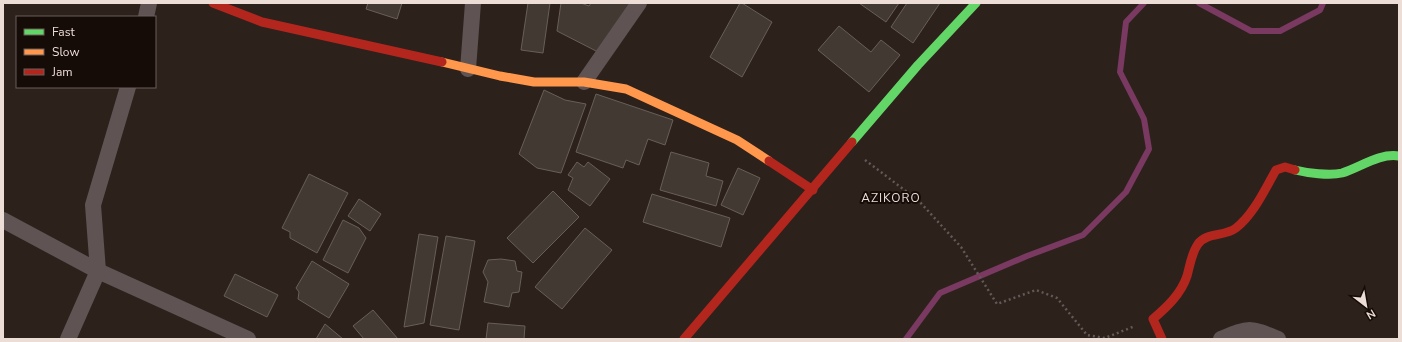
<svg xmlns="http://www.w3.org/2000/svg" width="1402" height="342" viewBox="0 0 1402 342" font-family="'Nunito Sans',sans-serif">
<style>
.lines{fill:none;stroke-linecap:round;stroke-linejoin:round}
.stream{stroke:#793961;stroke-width:6}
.building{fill:#423933;stroke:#685f58}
.path{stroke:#645958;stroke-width:2.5;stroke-dasharray:2 3;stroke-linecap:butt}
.street{stroke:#605353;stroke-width:16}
.fast{stroke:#63d668;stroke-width:9}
.slow{stroke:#ff974d;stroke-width:9}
.jam{stroke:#b3261e;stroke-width:9}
.labels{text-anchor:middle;stroke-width:4;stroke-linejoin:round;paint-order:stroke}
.quarter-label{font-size:12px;letter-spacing:1px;fill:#edddd7;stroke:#150b07}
</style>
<rect width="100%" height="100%" fill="#2d211c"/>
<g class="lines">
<g class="stream">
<polyline points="1199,3 1251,31 1280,31 1320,10 1323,3"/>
<polyline points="906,339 940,293 1027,256 1083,235 1126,192 1149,149 1144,119 1120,72 1126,22 1144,3"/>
</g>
</g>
<g class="building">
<polygon points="368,3 402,3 397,19 366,9"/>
<polygon points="528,3 550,3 543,53 521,50"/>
<polygon points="561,3 581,3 589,6 591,3 630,3 598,52 557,31"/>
<polygon points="740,3 742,3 772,22 742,77 710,57"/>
<polygon points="859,3 899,3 886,22"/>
<polygon points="907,3 940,3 913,43 891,27"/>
<polygon points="839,26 871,52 881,40 900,55 869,92 818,50"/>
<polygon points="544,90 565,100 586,104 561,173 537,168 519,154"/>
<polygon points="596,94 673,120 665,145 648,139 639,165 626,160 623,168 576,152"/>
<polygon points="671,152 709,163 706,176 723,181 716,206 660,190"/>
<polygon points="577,162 584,167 588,162 610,179 590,206 568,190 573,178 568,175"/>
<polygon points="738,168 760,178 743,215 721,205"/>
<polygon points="309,174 348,193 317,253 290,238 290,232 282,228"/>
<polygon points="553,191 579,217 533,263 507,238"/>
<polygon points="652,194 730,218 721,247 643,222"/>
<polygon points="359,199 381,214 370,231 348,216"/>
<polygon points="343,220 359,228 366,238 348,273 323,260"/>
<polygon points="585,228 612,250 562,309 535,287"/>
<polygon points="419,234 438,237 424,323 404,327"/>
<polygon points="446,236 475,241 459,330 430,325"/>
<polygon points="501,259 515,261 517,271 522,272 519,292 512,293 509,307 484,302 488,282 483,272 488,260"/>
<polygon points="312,261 349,284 329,318 298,299 299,292 296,288"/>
<polygon points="235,274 278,295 267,317 224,296"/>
<polygon points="373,310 398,339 364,339 353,326"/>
<polygon points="488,323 525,326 524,339 486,339"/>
<polygon points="325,324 343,339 316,339"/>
</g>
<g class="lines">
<polyline class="path" points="865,160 919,201 961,247 997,304 1036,290 1057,298 1087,335 1105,338 1135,326"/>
<g class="street">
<polyline points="146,17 149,3"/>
<polyline points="468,69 473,3"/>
<polyline points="584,82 639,3"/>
<polyline points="3,220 98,271 248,339"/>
<polyline points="68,339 98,271 93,205 128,87"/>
<path d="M 1221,339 C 1250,327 1249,327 1278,339"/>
</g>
<g class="fast">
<polyline points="852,142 918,65 976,3"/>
<path d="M 1295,170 C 1307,173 1330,176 1342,173 C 1361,167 1379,153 1399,156"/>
</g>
<polyline class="slow" points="442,62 500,76 534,82 584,82 626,89 737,140 769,161"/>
<g class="jam">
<polyline points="213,3 262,22 442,62"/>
<polyline points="769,161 813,190"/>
<polyline points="684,339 852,142"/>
<path d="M 1162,339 L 1153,319 C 1167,307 1181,294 1187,276 C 1190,266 1191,254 1198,244 C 1207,232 1224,237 1236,228 C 1254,214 1265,189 1276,170 L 1285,167 L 1295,170"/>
</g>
</g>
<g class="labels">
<g class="quarter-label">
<text x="891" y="202">AZIKORO</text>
</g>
</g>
<rect width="1402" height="342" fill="none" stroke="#edddd7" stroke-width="8"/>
<rect x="16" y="16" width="140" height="72" fill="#150b07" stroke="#6b5f5a"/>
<rect x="24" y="29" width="20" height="6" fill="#63d668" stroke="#6b5f5a"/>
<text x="52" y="36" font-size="12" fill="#edddd7">Fast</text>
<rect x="24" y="49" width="20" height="6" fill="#ff974d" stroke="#6b5f5a"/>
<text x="52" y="56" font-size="12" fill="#edddd7">Slow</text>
<rect x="24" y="69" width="20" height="6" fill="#b3261e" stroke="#6b5f5a"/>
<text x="52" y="76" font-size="12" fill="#edddd7">Jam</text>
<g transform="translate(1366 306) rotate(149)" stroke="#150b07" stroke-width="3" paint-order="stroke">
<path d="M0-3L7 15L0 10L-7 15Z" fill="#edddd7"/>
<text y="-6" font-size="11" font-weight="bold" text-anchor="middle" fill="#edddd7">N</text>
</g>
</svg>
